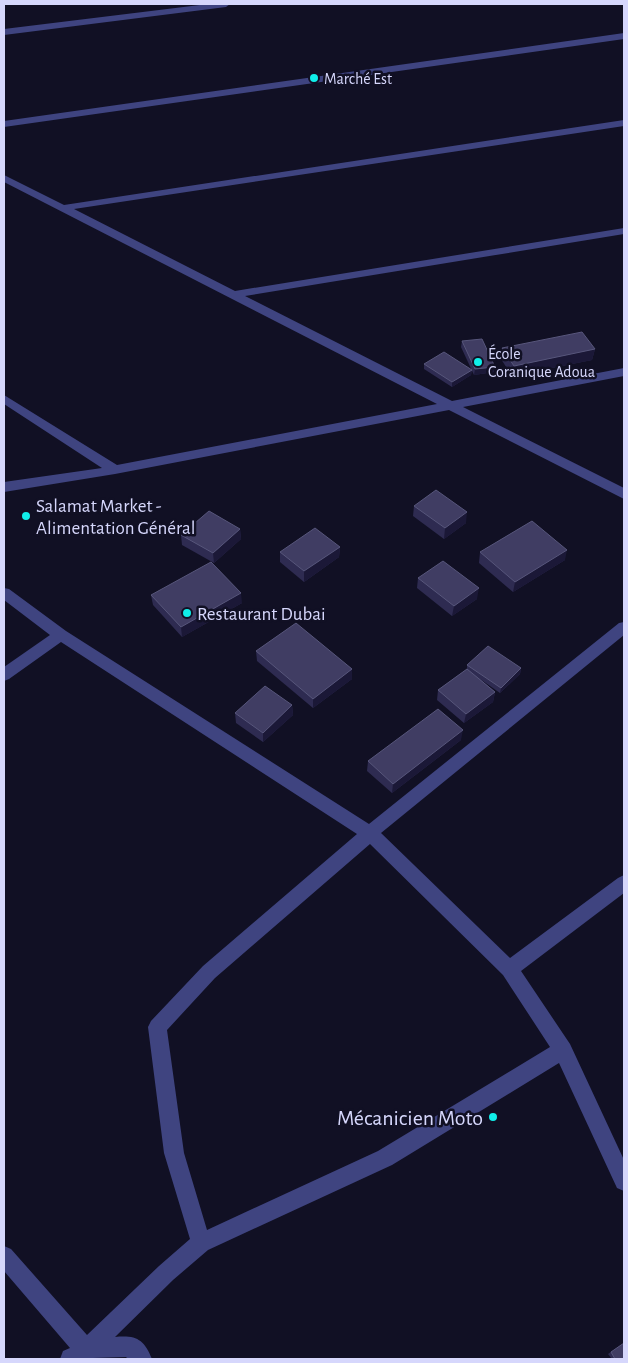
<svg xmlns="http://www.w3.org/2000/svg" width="628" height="1363" viewBox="0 0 628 1363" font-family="'Alegreya Sans',sans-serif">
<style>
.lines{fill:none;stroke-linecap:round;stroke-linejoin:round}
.minor{fill:#3f4480;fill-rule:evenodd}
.wall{fill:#2e2b51}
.shaded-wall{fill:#1b1837}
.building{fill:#403d63;stroke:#57567b}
.poi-dot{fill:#10eee9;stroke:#111024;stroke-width:2}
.labels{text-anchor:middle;stroke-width:5;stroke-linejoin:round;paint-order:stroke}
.far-poi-label{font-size:16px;fill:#d6d7fc;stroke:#111024;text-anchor:start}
.poi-label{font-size:19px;fill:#d6d7fc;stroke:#111024;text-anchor:start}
.near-poi-label{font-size:22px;fill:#d6d7fc;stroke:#111024;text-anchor:end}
</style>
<rect width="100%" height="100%" fill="#111024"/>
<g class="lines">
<g class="minor">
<polygon points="208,4 230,4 226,7 4,35 4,29"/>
<polygon points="624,33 624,39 4,127 4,121"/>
<polygon points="624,120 624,126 74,209 235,291 624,228 624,234 245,296 452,401 624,368 624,376 463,407 624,488 624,499 449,410 115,474 4,492 4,482 102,468 4,404 4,395 117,465 437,404 4,182 4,175 64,205"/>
<path d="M 4,588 L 9,589 L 66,631 L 369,824 L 619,623 L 624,622 L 624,635 L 381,833 L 510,958 L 618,878 L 624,875 L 624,893 L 521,971 L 570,1044 L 624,1160 L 624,1191 L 617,1188 L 559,1063 L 392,1165 L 208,1250 L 173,1280 L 115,1337 C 136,1335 144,1339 152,1359 L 128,1359 L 126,1357 L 60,1359 L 63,1351 L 70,1348 L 4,1271 L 4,1246 L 11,1249 L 87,1335 L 159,1266 L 190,1239 L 164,1153 L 148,1027 L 151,1021 L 203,966 L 357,834 L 61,642 L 9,679 L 4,681 L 4,667 L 50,635 L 4,600 ZM 370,844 L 503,975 L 550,1047 L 378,1151 L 207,1230 L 184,1153 L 167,1030 L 215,978 Z"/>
</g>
</g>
<g class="wall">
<polygon points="462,341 494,372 474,375 461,347"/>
<polygon points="502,348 595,349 592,360 512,376 501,359"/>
<polygon points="424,364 472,370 471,375 452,387 424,369"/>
<polygon points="414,506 466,523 444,539 413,516"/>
<polygon points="240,529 241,539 214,563 182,545 181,535"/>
<polygon points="340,547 339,557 304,582 280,562 280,552"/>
<polygon points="480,552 565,560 513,592 479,563"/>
<polygon points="418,578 477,599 452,616 417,588"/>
<polygon points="151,595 242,603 182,637 153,605"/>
<polygon points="256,651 352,669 352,679 313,708 257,661"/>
<polygon points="467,665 521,668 520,674 500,693 480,679 495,692 493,702 464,723 437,700 438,690 467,669"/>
<polygon points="292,705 293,715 263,742 236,723 235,713"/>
<polygon points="461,740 392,793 367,771 368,761"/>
<polygon points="624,1343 624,1359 612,1359 608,1354"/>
</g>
<g class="shaded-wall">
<polygon points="595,349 592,360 512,376 514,366"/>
<polygon points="495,367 494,372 474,375 475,369"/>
<polygon points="472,370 471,375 452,387 452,382"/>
<polygon points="467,512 466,523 444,539 445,528"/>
<polygon points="240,529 241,539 214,563 213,553"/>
<polygon points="340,547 339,557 304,582 304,571"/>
<polygon points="567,550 565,560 513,592 515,582"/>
<polygon points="479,588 477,599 452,616 454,606"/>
<polygon points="241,593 242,603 182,637 181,627"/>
<polygon points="521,668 520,674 500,693 501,688"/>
<polygon points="352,669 352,679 313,708 313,699"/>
<polygon points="495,692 493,702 464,723 466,714"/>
<polygon points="292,705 293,715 263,742 263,733"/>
<polygon points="463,730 461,740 392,793 393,784"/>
</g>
<g class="building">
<polygon points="582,332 595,349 514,366 502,348"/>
<polygon points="482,339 495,367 475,369 462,341"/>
<polygon points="444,352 472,370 452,382 424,364"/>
<polygon points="436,490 467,512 445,528 414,506"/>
<polygon points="209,511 240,529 213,553 181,535"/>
<polygon points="532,521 567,550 515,582 480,552"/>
<polygon points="315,528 340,547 304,571 280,552"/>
<polygon points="443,561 479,588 454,606 418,578"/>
<polygon points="211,562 241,593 181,627 151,595"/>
<polygon points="296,623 352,669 313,699 256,651"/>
<polygon points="488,646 521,668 501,688 467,665"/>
<polygon points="467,669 495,692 466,714 438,690"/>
<polygon points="265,686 292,705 263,733 235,713"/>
<polygon points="438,709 463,730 393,784 368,761"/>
<polygon points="624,1343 624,1359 615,1359 611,1352"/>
</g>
<g class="poi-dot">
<circle cx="314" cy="78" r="5"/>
<circle cx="478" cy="362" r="5"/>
<circle cx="26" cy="516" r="5"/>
<circle cx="187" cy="613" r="5"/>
<circle cx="493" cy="1117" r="5"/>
</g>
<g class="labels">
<g class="far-poi-label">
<text x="324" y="84">Marché Est</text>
<text x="488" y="359">École<tspan x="488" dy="18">Coranique Adoua</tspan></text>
</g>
<g class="poi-label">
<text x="36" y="512">Salamat Market -<tspan x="36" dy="22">Alimentation Général</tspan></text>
<text x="197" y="620">Restaurant Dubai</text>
</g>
<g class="near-poi-label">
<text x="483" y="1125">Mécanicien Moto</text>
</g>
</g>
<rect width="628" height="1363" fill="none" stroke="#d6d7fc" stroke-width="10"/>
</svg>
